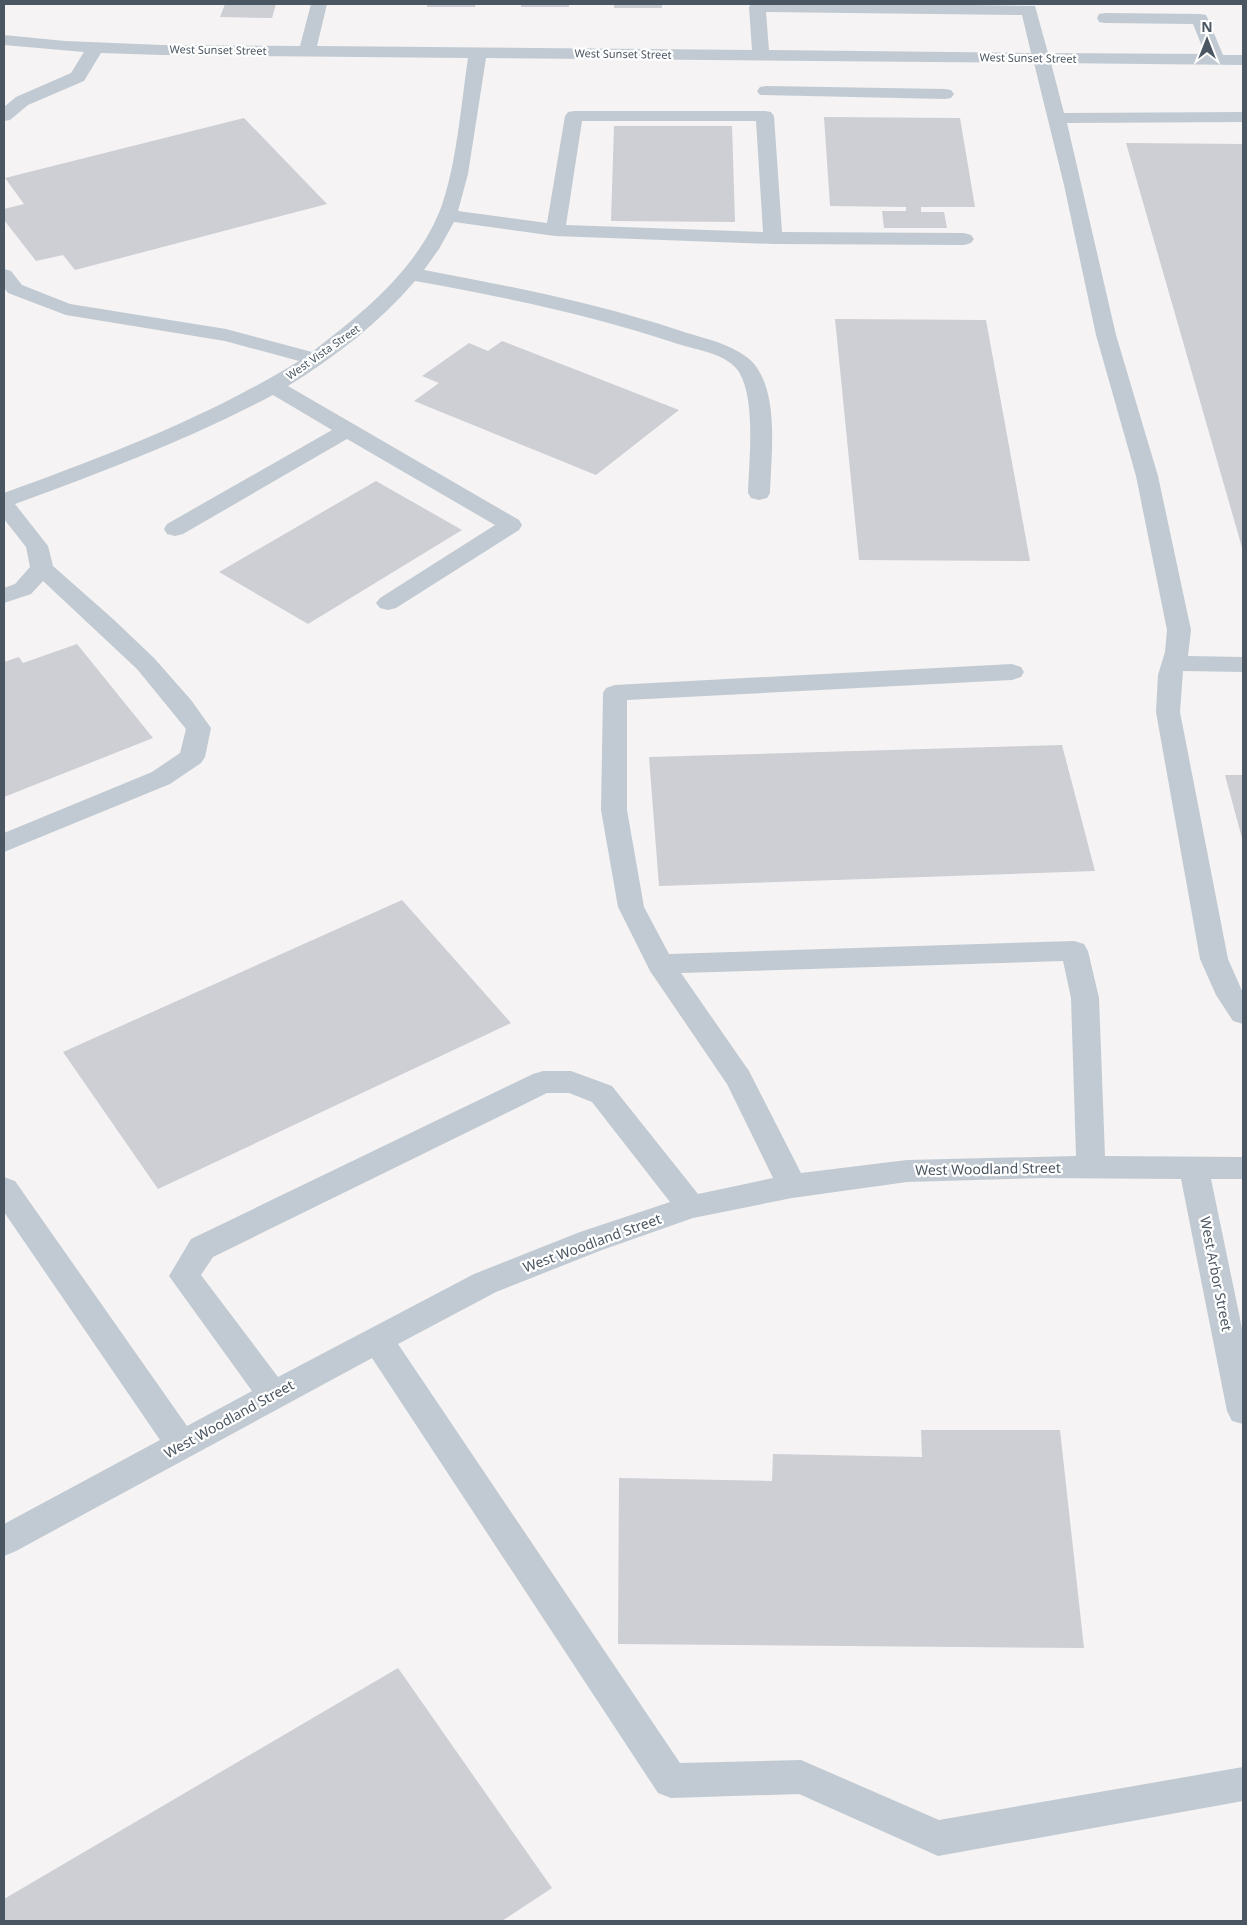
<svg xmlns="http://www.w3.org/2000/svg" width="1247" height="1925" viewBox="0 0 1247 1925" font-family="'Noto Sans',sans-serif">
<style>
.building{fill:#cdcfd5}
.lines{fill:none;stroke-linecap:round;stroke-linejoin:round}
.minor{fill:#c1cad2;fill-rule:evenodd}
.labels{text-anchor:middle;stroke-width:4.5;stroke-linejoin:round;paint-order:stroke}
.far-street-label{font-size:11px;fill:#4a5661;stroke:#fff}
.street-label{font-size:14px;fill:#4a5661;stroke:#fff}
</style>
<rect width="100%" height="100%" fill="#f5f3f3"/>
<g class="building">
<polygon points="225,4 276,4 272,18 220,17"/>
<polygon points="427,4 476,4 475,7 427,7"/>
<rect x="521" y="4" width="48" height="3"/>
<rect x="614" y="4" width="48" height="4"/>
<polygon points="824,117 960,118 975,207 921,207 921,212 944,212 947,228 884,228 882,211 906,211 906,207 830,206"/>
<polygon points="244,118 327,204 75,270 63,255 36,261 4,220 4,209 24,204 5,178"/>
<polygon points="614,126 732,126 735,222 611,221"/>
<polygon points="1126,143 1243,144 1243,551"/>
<polygon points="835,319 986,320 1030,561 859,560"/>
<polygon points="502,341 679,410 596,475 414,401 439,383 422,376 469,343 488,351"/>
<polygon points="376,481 462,530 308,624 219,572"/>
<polygon points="77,644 153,738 4,797 4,662 19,657 23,663"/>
<polygon points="1062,745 1095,871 659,886 649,757"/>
<polygon points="1225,775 1243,775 1243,842"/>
<polygon points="402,900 511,1023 158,1189 63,1052"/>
<polygon points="921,1430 1060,1430 1084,1648 618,1644 619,1478 772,1481 773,1454 922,1457"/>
<polygon points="398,1668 552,1888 502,1921 4,1921 4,1899"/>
</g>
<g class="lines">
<g class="minor">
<path d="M 311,4 L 327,4 L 317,46 L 752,50 L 749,7 L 751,4 L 921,4 L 1035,6 L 1048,53 L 1205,54 L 1193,24 L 1105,23 L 1099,22 L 1097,18 L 1099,14 L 1105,13 L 1200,14 L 1206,15 L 1208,19 L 1223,55 L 1243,55 L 1243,65 L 1051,63 L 1064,113 L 1243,112 L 1243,122 L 1067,123 L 1116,335 L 1158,476 L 1191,630 L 1188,656 L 1243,657 L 1243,672 L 1183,671 L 1180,712 L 1228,959 L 1243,993 L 1243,1024 L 1233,1021 L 1216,995 L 1200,959 L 1156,712 L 1158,675 L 1165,652 L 1167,630 L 1136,476 L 1096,335 L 1064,185 L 1034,63 L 486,58 L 468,174 L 458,211 L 547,223 L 565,116 L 568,112 L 574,111 L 765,111 L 771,112 L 774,116 L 782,232 L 964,233 L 971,235 L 974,239 L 971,243 L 964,245 L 773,244 L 555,236 L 454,222 L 439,249 L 424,270 C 510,286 596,303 678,330 C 698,337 721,341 739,352 C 748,357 756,364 760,373 C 778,405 771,458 770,493 L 767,498 L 759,500 L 751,498 L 748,493 C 749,461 756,400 739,372 C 728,354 697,350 678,344 C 592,315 504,297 415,281 C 379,323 335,357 288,386 L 519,520 L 522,525 L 519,530 L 396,608 L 388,610 L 380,608 L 376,603 L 380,598 L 495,525 L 347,439 L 183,534 L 175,536 L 167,534 L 164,529 L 167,524 L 332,430 L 273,395 C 190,439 103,472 15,504 L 48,546 L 53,566 L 113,619 L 154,658 L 191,700 L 211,728 L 205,757 L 201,763 L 170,784 L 4,852 L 4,833 L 152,772 L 180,753 L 186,729 L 137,669 L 43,581 L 31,594 L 4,603 L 4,588 L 15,584 L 30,567 L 26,547 L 4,519 L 4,493 C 106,456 206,418 299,361 L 225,341 L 66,315 L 8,293 L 4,288 L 4,269 L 11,271 L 22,285 L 70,304 L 226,329 L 312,352 C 364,312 419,268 442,205 C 457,161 461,105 468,58 L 162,55 L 101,53 L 84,81 L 28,105 L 10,120 L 4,121 L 4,107 L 16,97 L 71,73 L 84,52 L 4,45 L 4,35 L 65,41 L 162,45 L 300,46 ZM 766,12 L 1022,15 L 1031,53 L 769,50 ZM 582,121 L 756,121 L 763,232 L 566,225 Z"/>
<polygon points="766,86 945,89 951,90 954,94 951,98 945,99 760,95 757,91 760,87"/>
<path d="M 1012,664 L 1021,667 L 1024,672 L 1021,677 L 1012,680 L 627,700 L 627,810 L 644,907 L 669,954 L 1074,941 L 1084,944 L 1088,951 L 1099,998 L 1105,1156 L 1243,1157 L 1243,1179 L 1211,1179 L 1243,1333 L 1243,1424 L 1232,1421 L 1227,1411 L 1181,1179 L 1041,1178 L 907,1182 L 792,1198 L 693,1218 L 602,1250 L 496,1292 L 398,1344 L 680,1763 L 801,1760 L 939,1820 L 1243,1767 L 1243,1801 L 938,1856 L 799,1794 L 671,1798 L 658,1793 L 372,1358 L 16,1551 L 4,1556 L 4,1524 L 160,1440 L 4,1212 L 4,1177 L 15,1181 L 187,1426 L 252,1391 L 169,1276 L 191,1239 L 533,1074 L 543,1071 L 571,1071 L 612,1086 L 698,1194 L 773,1178 L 727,1084 L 650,971 L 618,907 L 601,810 L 603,693 L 606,688 L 615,685 ZM 1063,961 L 1071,998 L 1076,1156 L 907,1160 L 801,1173 L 749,1071 L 681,973 ZM 547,1093 L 569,1093 L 592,1102 L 670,1202 L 580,1232 L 474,1274 L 278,1377 L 201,1275 L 213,1257 Z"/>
</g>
</g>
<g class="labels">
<g class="far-street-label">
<text transform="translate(218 50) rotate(1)" y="4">West Sunset Street</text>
<text transform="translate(623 54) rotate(1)" y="4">West Sunset Street</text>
<text transform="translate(1028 58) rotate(1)" y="4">West Sunset Street</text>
<text transform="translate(323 352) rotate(-35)" y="4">West Vista Street</text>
</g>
<g class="street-label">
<text transform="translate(988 1169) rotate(-1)" y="5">West Woodland Street</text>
<text transform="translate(592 1243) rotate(-20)" y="5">West Woodland Street</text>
<text transform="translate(1216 1274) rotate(79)" y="5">West Arbor Street</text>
<text transform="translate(229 1419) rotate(-29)" y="5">West Woodland Street</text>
</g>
</g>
<rect width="1247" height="1925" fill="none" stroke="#4a5661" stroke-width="10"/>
<g transform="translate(1207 40)" stroke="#ffffff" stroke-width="4" paint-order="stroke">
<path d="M0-4L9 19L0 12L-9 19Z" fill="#4a5661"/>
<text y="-8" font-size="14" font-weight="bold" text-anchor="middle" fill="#4a5661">N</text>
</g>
</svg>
